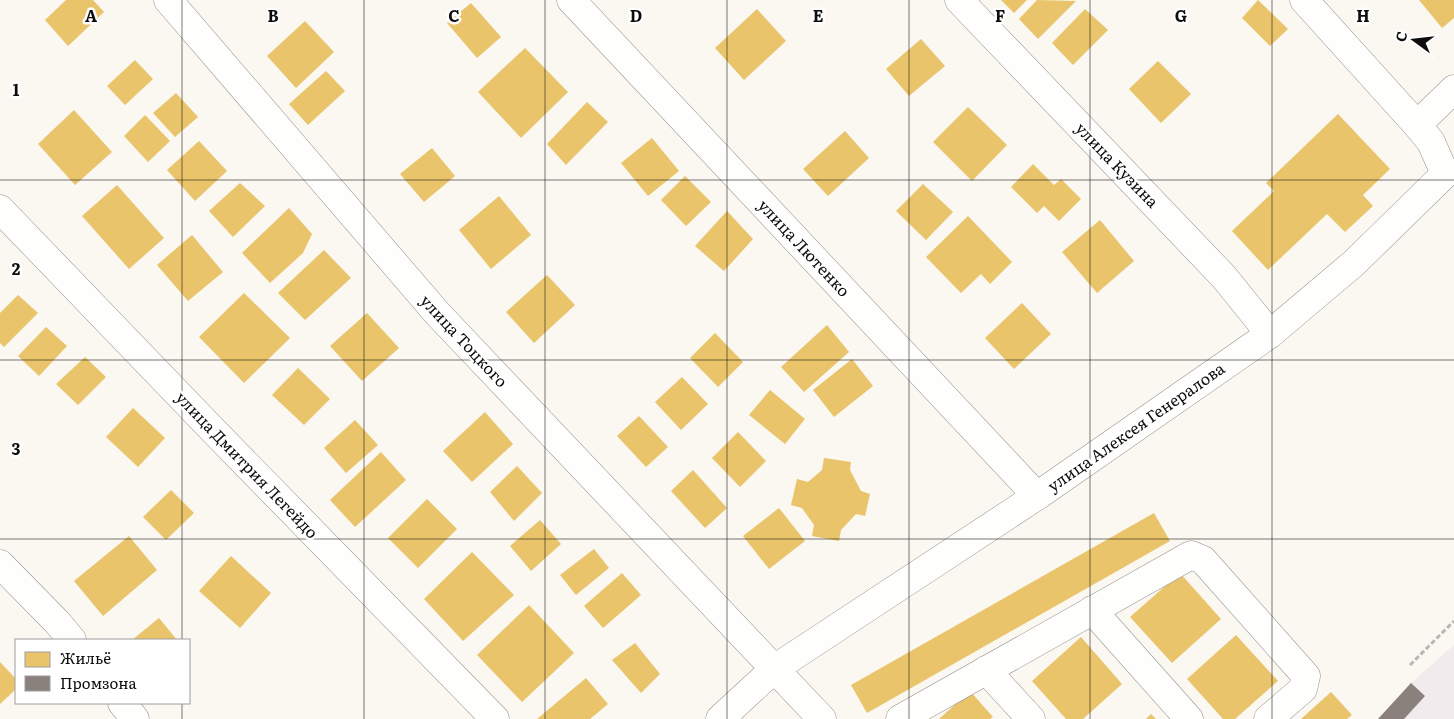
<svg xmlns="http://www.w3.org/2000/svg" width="1454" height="719" viewBox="0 0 1454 719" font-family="Literata,serif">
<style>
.industrial{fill:#f1ebee}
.homes{fill:#e9c46a}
.industry{fill:#8a817c}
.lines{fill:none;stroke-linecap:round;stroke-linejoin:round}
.minor-casing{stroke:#949290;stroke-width:29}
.path{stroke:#b8b7b6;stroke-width:3;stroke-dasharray:5 2.5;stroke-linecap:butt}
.minor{stroke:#fefefd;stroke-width:28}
.grid{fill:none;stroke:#0d0d0d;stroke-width:1;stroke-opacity:0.55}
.labels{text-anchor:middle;stroke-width:5;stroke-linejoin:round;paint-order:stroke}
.street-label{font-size:16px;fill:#0d0d0d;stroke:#fff}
.grid-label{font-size:16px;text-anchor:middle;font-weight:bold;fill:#0d0d0d;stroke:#fff;stroke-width:5;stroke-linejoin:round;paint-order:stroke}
</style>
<rect width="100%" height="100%" fill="#fbf7f1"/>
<polygon class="industrial" points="1454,645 1454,719 1378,719 1411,683"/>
<g class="homes">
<polygon points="66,0 93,0 104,12 68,46 45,20"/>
<polygon points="1001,0 1027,0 1014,13"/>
<polygon points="1037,0 1076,1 1038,39 1019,19"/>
<polygon points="1258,0 1288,29 1270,46 1242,18"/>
<polygon points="1419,0 1454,0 1454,18 1442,28"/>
<polygon points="471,3 501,37 477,58 447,23"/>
<polygon points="757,9 786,41 744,80 715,48"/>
<polygon points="1085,9 1108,30 1073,65 1052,43"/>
<polygon points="305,21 334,52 296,88 267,56"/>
<polygon points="921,39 945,66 909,96 886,69"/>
<polygon points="525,48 568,92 521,138 478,92"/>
<polygon points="135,60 153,79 125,105 107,86"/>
<polygon points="1158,61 1191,94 1161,123 1129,89"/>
<polygon points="326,71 345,91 308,125 289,104"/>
<polygon points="176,93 198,117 175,137 153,113"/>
<polygon points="587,102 608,122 566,165 547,144"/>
<polygon points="968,107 1007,145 972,181 933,142"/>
<polygon points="74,110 112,152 75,185 38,144"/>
<polygon points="1338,114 1390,169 1363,195 1373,206 1345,232 1327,214 1268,270 1232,231 1274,191 1266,183"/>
<polygon points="145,115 170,141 148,162 124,136"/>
<polygon points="845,131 869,158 828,196 803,169"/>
<polygon points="652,138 679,171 648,196 621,163"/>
<polygon points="199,141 227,171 195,201 167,170"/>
<polygon points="432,148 455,176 424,202 400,174"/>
<polygon points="1033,164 1054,185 1061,179 1081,199 1059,221 1044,206 1037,213 1011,187"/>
<polygon points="685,176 711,202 686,226 661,200"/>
<polygon points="240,183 265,206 233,237 209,211"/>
<polygon points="923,184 953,212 926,240 896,211"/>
<polygon points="117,185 164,238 129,269 82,216"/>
<polygon points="499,196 531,235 491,269 459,230"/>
<polygon points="289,208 312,234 303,253 270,283 242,253"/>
<polygon points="727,211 753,239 724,271 695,246"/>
<polygon points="968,216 1012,262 990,284 981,274 961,293 926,257"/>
<polygon points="1100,220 1134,261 1097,293 1062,252"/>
<polygon points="192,235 223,272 188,301 157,265"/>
<polygon points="324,250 351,278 305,320 278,293"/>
<polygon points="547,275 575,305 534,343 506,312"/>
<polygon points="244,293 290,338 244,383 199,337"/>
<polygon points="18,295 38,313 4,347 0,343 0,313"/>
<polygon points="1022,303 1051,334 1014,369 985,338"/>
<polygon points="367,313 399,348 362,381 330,346"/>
<polygon points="827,325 849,352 804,392 781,367"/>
<polygon points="46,327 67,346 39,376 18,356"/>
<polygon points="715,333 743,362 718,387 690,358"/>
<polygon points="85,357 106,377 78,405 56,384"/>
<polygon points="852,359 873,386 834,417 813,390"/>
<polygon points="298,368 330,399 304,425 272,395"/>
<polygon points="682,377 708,404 681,430 655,402"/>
<polygon points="770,390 805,419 785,444 749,415"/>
<polygon points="133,408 165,438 138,467 106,437"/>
<polygon points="485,412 513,444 472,482 443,451"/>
<polygon points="639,416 668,447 646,467 617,436"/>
<polygon points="355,420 378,445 346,473 324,448"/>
<polygon points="738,432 766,461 740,487 712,458"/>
<polygon points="381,452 406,480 355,527 330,500"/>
<polygon points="824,458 851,462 850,470 861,491 870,494 865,516 856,514 841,530 839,541 812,536 814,525 802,508 791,505 797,479 808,482 822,470"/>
<polygon points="517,466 542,493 514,521 490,492"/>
<polygon points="693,470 727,508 705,528 671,491"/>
<polygon points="171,490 194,513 166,540 143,517"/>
<polygon points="427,499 457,529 418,568 388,538"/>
<polygon points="779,508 805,541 769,569 743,536"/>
<polygon points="1154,513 1170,541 867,713 851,685"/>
<polygon points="540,520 561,544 531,571 510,546"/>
<polygon points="129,536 157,570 103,616 74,581"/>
<polygon points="594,549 609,568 576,595 560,575"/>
<polygon points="472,552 514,595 463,641 424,599"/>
<polygon points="231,556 271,593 240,628 199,591"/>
<polygon points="622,573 641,595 603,628 584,606"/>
<polygon points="1180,573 1221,619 1172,663 1130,617"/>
<polygon points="529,605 574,653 522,702 477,655"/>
<polygon points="159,618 177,640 132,640"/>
<polygon points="1236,635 1278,681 1235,719 1223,719 1187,679"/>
<polygon points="1081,637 1122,684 1083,719 1066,719 1032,681"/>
<polygon points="635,643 660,674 641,693 612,660"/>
<polygon points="0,662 16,679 16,689 0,704"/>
<polygon points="586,678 608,704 590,719 537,719"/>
<polygon points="970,691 993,717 990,719 939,719"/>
<polygon points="1331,692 1352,715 1347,719 1301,719"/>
<polygon points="1151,714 1156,719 1146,719"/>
</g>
<polygon class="industry" points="1411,683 1425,696 1404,719 1378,719"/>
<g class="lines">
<defs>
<g id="minor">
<polyline points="168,0 437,313 822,719"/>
<polyline points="571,0 1037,496"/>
<polyline points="959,0 1224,277 1270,334"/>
<polyline points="1304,0 1417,125"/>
<polyline points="0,209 207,424 495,719"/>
<polyline points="0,564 57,622 72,640"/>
<polyline points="1092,610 1189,719"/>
<polyline points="986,670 1031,719"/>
<polyline points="122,703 135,719"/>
<polyline points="720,719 774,669 1037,496 1270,334 1354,263 1445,174 1431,142 1417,125 1454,89"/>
<polyline points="900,719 1191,555 1203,560 1306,676 1303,689 1268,719"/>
</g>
</defs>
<use href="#minor" class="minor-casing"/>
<polyline class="path" points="1410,665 1454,621"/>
<use href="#minor" class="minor"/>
</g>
<path class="grid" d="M 182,0 L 182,640M 364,0 L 364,719M 545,0 L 545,719M 727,0 L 727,719M 909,0 L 909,719M 1090,0 L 1090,719M 1272,0 L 1272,719M 0,180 L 1454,180M 0,360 L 1454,360M 0,539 L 1454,539M 182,703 L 182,719"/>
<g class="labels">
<g class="street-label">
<text transform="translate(1117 165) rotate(46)" y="6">улица Кузина</text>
<text transform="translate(804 248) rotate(47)" y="6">улица Лютенко</text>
<text transform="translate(464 341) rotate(47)" y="6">улица Тоцкого</text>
<text transform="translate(1136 427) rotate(-35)" y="6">улица Алексея Генералова</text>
<text transform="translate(247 465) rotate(46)" y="6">улица Дмитрия Легейдо</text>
</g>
</g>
<g class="grid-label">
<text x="91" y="22">A</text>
<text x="273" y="22">B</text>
<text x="454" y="22">C</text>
<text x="636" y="22">D</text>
<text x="818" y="22">E</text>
<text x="1000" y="22">F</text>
<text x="1181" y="22">G</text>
<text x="1363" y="22">H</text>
<text x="16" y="96">1</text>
<text x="16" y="275">2</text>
<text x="16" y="455">3</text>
</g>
<rect x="15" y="639" width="175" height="65" fill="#ffffff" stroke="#9e9e9e"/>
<rect x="25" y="652" width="25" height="15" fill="#e9c46a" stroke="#9e9e9e"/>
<text x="60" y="664" font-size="15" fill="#0d0d0d">Жильё</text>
<rect x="25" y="676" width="25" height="15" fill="#8a817c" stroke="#9e9e9e"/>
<text x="60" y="689" font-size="15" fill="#0d0d0d">Промзона</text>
<g transform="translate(1414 40) rotate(285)" stroke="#ffffff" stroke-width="4" paint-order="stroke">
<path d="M0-4L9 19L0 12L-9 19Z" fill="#0d0d0d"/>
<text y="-8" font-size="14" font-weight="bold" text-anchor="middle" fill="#0d0d0d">С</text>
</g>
</svg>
